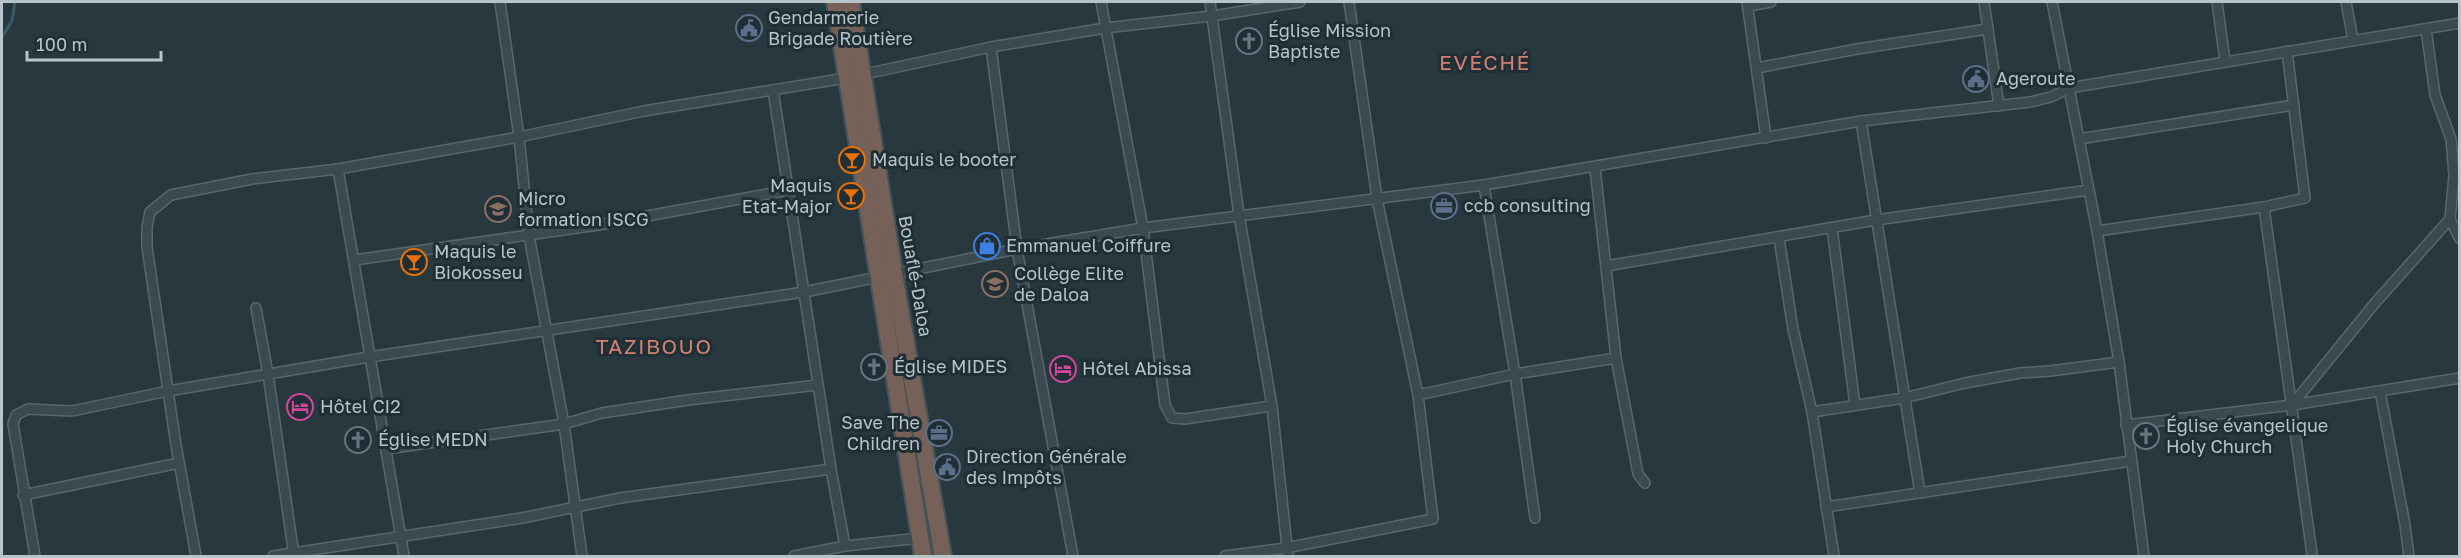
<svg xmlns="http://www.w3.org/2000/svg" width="2461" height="558" viewBox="0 0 2461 558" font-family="'Golos Text',sans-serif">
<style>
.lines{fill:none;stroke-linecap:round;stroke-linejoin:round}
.stream{stroke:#3b5a65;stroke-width:3}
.street-casing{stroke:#59676d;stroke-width:12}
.highway-casing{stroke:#46545a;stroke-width:20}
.street{stroke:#3b4a4f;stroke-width:9}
.highway{stroke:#756158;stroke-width:16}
.labels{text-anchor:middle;stroke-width:6;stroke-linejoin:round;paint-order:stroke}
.poi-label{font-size:18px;fill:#b7c4ca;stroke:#202f35;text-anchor:start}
.street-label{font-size:18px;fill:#b7c4ca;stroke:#202f35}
.quarter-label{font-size:21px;letter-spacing:1.5px;fill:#d38072;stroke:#202f35}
</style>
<rect width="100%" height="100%" fill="#27393f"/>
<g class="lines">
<polyline class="stream" points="2,37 12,21 15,2"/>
<defs>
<g id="street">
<polyline points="500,2 519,137 529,236 564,424 582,556"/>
<polyline points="1101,2 1143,228 1165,405 1172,418 1185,419 1272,406"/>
<polyline points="1210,2 1239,215 1272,406 1288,556"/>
<polyline points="1747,2 1766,138"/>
<polyline points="1984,2 1999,106"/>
<polyline points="2052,2 2097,231 2119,362 2144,556"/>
<polyline points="2217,2 2225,61"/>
<polyline points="2346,2 2353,40"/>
<polyline points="1748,6 1771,2"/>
<polyline points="2426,29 2435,95 2451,139 2454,175 2450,219 2460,239"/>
<polyline points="991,47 1017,249 1073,556"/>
<polyline points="1757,68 1857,49 1988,29"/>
<polyline points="773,90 831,469 845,546"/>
<polyline points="1861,121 1920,493"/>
<polyline points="2079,139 2294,105"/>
<polyline points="1595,168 1616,358 1638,474 1645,483"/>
<polyline points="338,169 404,556"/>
<polyline points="1484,185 1515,374 1535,518"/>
<polyline points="2264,207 2312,554"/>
<polyline points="1832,228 1855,405"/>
<polyline points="2097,231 2264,207 2305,198 2287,51"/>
<polyline points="1779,238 1793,329 1812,412 1834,556"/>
<polyline points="355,260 598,225 789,190"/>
<polyline points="1606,266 1876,220 2089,190"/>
<polyline points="256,308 268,374 294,556"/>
<polyline points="2380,391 2405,525 2409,556"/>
<polyline points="1418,395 1515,374 1616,358"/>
<polyline points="2292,405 2375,303 2450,219"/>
<polyline points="1812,412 1904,398 1965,383 2020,373 2050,371 2119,362"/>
<polyline points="2126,425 2292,405 2460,378"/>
<polyline points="386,449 564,424 602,413 688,400 818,385"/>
<polyline points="23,495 179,463"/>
<polyline points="1826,507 2131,461"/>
<polyline points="35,556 13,424 16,415 28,409 72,411 168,391 369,357 804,292 1017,249 1143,228 1484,185 1861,121 2030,102 2051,97 2069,88 2460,23"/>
<polyline points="196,556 176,445 147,247 147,227 150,212 171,195 252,179 338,169 519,137 644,111 846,78 991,47 1105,28 1212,16 1300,2"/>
<polyline points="273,556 522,518 620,498 831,469"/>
<polyline points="794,556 845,546 920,538"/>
<polyline points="1225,556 1286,548 1433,519 1418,395 1377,199 1349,2"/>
</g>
<g id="highway">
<polyline points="835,2 923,556"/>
<polyline points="851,2 897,292 943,556"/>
</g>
</defs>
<use href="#street" class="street-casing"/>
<use href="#highway" class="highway-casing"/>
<use href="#street" class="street"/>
<use href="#highway" class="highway"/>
</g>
<defs>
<symbol id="civic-ring" viewBox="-11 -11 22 22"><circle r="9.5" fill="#202f35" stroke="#5c6f8a" stroke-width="1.5"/><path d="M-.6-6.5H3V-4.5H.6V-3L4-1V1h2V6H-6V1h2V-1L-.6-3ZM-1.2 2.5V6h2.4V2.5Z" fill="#5c6f8a"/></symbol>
<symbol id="church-ring" viewBox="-11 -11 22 22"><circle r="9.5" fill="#202f35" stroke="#6b7280" stroke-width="1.5"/><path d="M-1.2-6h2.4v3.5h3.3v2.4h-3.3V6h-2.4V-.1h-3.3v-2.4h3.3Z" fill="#6b7280"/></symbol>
<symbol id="bar-ring" viewBox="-11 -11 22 22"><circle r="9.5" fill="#202f35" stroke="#e8710a" stroke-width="1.5"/><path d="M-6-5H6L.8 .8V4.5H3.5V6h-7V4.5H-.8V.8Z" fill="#e8710a"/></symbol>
<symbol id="office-ring" viewBox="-11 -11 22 22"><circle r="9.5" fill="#202f35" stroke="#5c6f8a" stroke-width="1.5"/><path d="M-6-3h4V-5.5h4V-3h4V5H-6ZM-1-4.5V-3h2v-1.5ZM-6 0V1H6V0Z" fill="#5c6f8a"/></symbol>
<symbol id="school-ring" viewBox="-11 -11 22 22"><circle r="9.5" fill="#202f35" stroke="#8d6e63" stroke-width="1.5"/><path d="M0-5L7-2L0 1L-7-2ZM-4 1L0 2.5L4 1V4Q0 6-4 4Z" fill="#8d6e63"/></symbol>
<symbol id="shop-ring" viewBox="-11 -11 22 22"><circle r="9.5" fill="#202f35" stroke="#3f7fe0" stroke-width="1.5"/><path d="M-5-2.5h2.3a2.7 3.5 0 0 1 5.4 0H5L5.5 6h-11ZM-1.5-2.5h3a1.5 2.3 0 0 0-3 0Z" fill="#3f7fe0"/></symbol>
<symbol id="hotel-ring" viewBox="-11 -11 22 22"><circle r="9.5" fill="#202f35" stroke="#d1479c" stroke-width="1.5"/><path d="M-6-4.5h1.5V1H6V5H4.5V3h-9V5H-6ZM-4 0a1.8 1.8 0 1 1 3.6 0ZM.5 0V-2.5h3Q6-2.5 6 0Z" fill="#d1479c"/></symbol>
</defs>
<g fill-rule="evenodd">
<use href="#civic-ring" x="734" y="13" width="30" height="30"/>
<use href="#church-ring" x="1234" y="26" width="30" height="30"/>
<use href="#civic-ring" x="1961" y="64" width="30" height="30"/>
<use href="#bar-ring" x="837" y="145" width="30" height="30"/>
<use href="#bar-ring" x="836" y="181" width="30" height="30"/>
<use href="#office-ring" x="1429" y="191" width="30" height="30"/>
<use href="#school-ring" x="483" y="194" width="30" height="30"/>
<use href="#shop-ring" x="972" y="231" width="30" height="30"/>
<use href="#bar-ring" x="399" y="247" width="30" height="30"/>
<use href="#school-ring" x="980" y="269" width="30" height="30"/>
<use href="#church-ring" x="859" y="352" width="30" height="30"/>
<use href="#hotel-ring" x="1048" y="354" width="30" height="30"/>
<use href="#hotel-ring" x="285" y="392" width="30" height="30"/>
<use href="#office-ring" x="924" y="418" width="30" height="30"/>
<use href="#church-ring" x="2131" y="421" width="30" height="30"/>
<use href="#church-ring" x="343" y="425" width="30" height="30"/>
<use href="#civic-ring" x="932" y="452" width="30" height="30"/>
</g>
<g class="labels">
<g class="poi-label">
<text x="768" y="24">Gendarmerie<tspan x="768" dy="21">Brigade Routière</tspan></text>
<text x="1268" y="37">Église Mission<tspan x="1268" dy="21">Baptiste</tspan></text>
<text x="1996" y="85">Ageroute</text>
<text x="872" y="166">Maquis le booter</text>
<text x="832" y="192" text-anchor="end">Maquis<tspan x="832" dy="21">Etat-Major</tspan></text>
<text x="518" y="205">Micro<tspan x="518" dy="21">formation ISCG</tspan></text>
<text x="1464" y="212">ccb consulting</text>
<text x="1006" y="252">Emmanuel Coiffure</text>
<text x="434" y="258">Maquis le<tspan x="434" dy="21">Biokosseu</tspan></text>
<text x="1014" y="280">Collège Elite<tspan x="1014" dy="21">de Daloa</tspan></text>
<text x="894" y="373">Église MIDES</text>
<text x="1082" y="375">Hôtel Abissa</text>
<text x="320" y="413">Hôtel CI2</text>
<text x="920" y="429" text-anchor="end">Save The<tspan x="920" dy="21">Children</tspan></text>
<text x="2166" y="432">Église évangelique<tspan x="2166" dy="21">Holy Church</tspan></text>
<text x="378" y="446">Église MEDN</text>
<text x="966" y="463">Direction Générale<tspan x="966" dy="21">des Impôts</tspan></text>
</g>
<g class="street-label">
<text transform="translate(915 276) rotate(80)" y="6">Bouaflé-Daloa</text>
</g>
<g class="quarter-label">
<text x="1485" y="70">EVÉCHÉ</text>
<text x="654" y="354">TAZIBOUO</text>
</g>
</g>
<rect width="2461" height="558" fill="none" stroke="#b7c4ca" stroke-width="6"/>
<path d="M27 51v9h134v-9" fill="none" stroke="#b7c4ca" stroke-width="3"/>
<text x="36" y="51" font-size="18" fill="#b7c4ca" stroke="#202f35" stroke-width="4.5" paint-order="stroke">100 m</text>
</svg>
